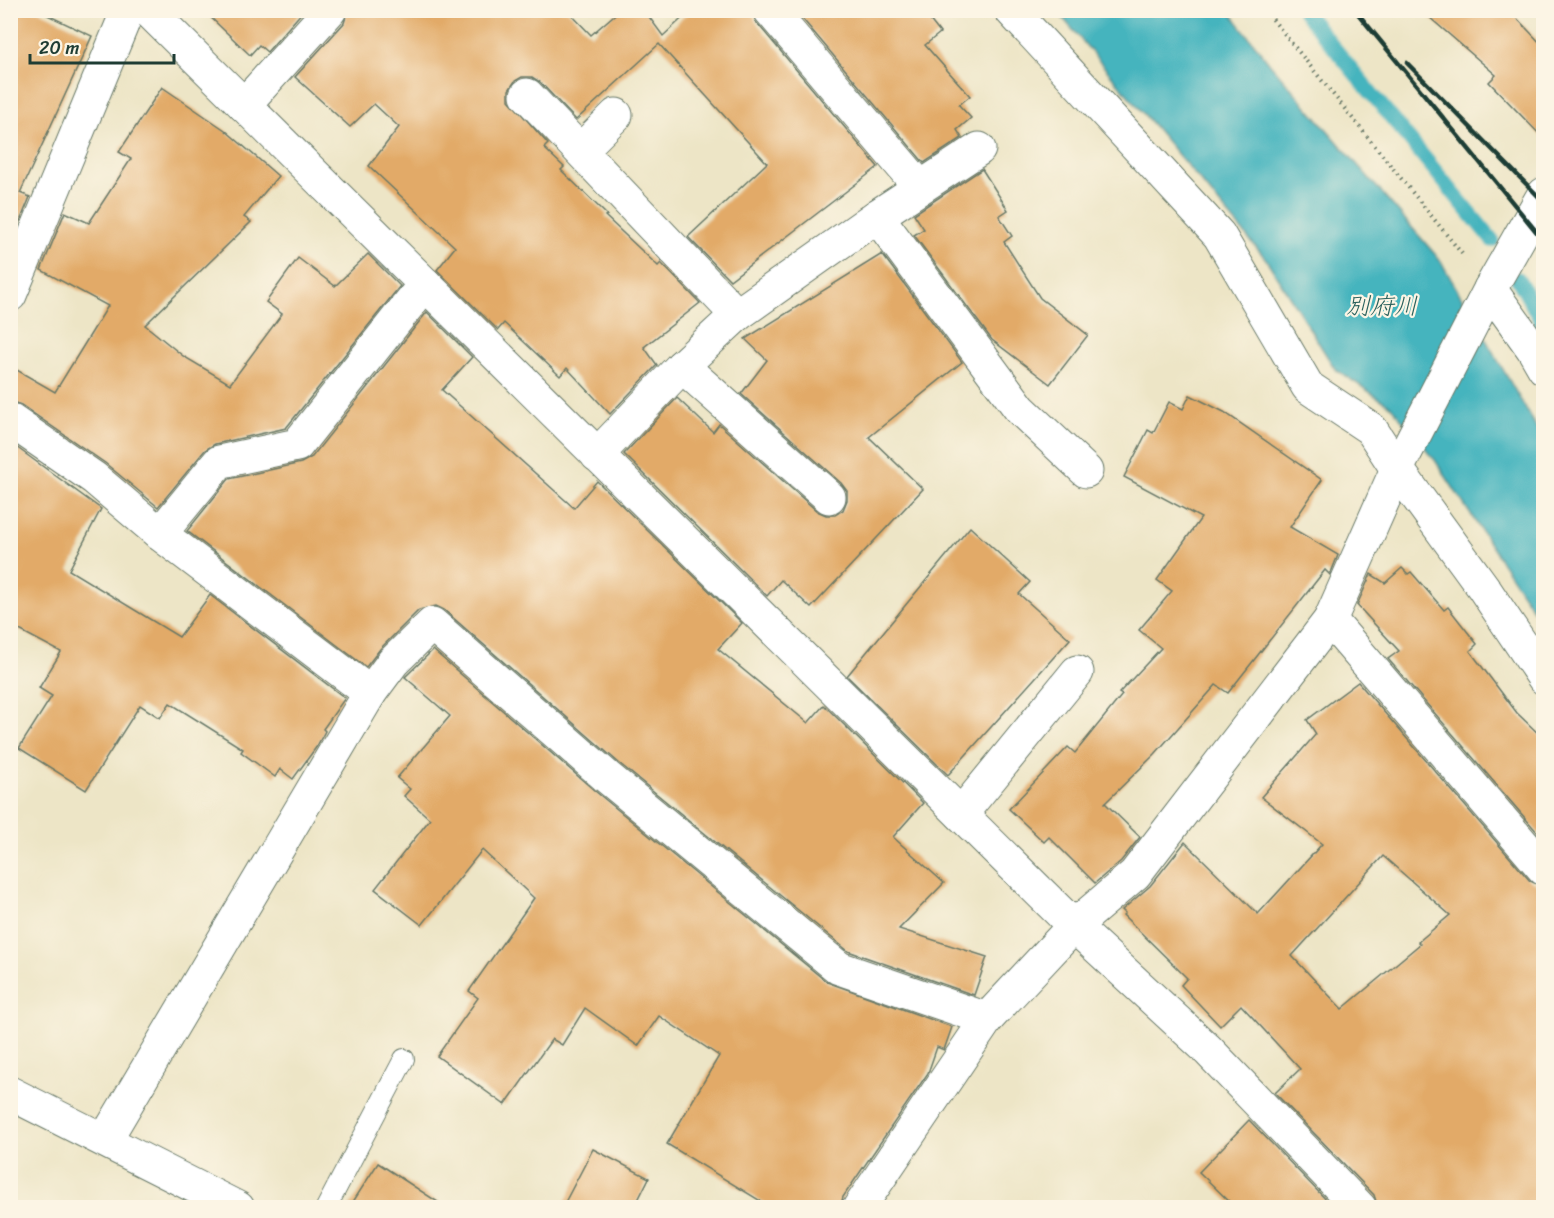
<svg xmlns="http://www.w3.org/2000/svg" width="1554" height="1218" viewBox="0 0 1554 1218" font-family="Sriracha,'Klee One',sans-serif">
<style>
.water{fill:#45b4be;stroke:#327879;stroke-width:1.5}
.lines{fill:none;stroke-linecap:round;stroke-linejoin:round}
.stream{stroke:#45b4be;stroke-width:15}
.building{fill:#e2aa68;fill-rule:evenodd}
.service-casing{stroke:#677867;stroke-width:22}
.minor-casing{stroke:#677867;stroke-width:35}
.path{stroke:#677867;stroke-width:4;stroke-dasharray:1.5 4.5;stroke-linecap:butt}
.service{stroke:#fff;stroke-width:20}
.minor{stroke:#fff;stroke-width:33}
.rail{stroke:#1f3d34;stroke-width:4.5}
.labels{text-anchor:middle;stroke-width:4.5;stroke-linejoin:round;paint-order:stroke}
.water-label{font-size:24px;font-style:italic;fill:#2a615d;stroke:#fcf5e5}
</style>
<rect width="100%" height="100%" fill="#fcf5e5"/>
<filter id="ink" filterUnits="userSpaceOnUse"><feTurbulence type="fractalNoise" baseFrequency=".0167" numOctaves="2"/><feDisplacementMap in="SourceGraphic" scale="12" xChannelSelector="R" yChannelSelector="G"/><feConvolveMatrix kernelMatrix="1 2 1 2 8 2 1 2 1" color-interpolation-filters="sRGB"/></filter>
<filter id="wash" filterUnits="userSpaceOnUse"><feTurbulence type="fractalNoise" baseFrequency=".008" numOctaves="4" result="noise"/><feDisplacementMap in="SourceGraphic" scale="24" xChannelSelector="R" yChannelSelector="G"/><feGaussianBlur stdDeviation="1.35" result="paint"/><feColorMatrix in="noise" values="0 0 0 0 0 0 0 0 0 0 0 0 0 0 0 0 0 1.4 0 .05"/><feComposite in="paint" operator="in"/></filter>
<g filter="url(#wash)">
<rect width="100%" height="100%" fill="#ede5c6"/>
<polygon class="water" points="1057,11 1229,11 1271,65 1440,260 1543,439 1543,625 1435,460 1391,406 1335,369 1266,259"/>
<g class="lines">
<g class="stream">
<polyline points="1303,10 1492,240"/>
<polyline points="1518,279 1544,326"/>
</g>
</g>
<g id="blocks">
<g class="building">
<polygon points="10,10 37,10 92,36 20,193 30,197 14,236 10,234"/>
<polygon points="203,10 304,10 267,52 259,45 250,55"/>
<polygon points="348,10 567,10 591,35 620,10 644,10 663,36 691,10 752,10 756,22 878,167 730,280 688,237 767,163 659,44 576,120 540,82 532,77 522,77 515,81 509,90 509,100 548,144 544,148 564,167 561,170 607,215 605,216 658,266 661,263 700,303 644,347 657,365 610,414 567,368 560,376 504,323 498,330 437,270 455,247 369,166 399,127 374,104 350,127 295,77 344,23"/>
<polygon points="795,10 922,10 940,33 925,45 970,96 959,105 971,118 957,130 962,138 924,163"/>
<polygon points="1421,10 1509,10 1544,47 1544,139 1489,82 1496,75"/>
<polygon points="162,87 225,130 278,176 244,217 251,222 145,325 183,356 230,384 282,314 266,302 298,258 335,286 368,254 400,286 286,428 215,444 205,450 158,507 105,463 21,405 10,401 10,366 55,392 108,306 41,270 65,212 89,223 131,159 119,152"/>
<polygon points="982,169 1008,210 999,216 1012,236 1004,242 1040,298 1088,335 1050,384 992,340 914,235 924,229 914,214"/>
<polygon points="882,254 962,362 869,437 923,489 811,608 781,580 767,596 624,454 677,398 713,432 719,424 817,511 826,515 835,515 843,510 847,500 847,491 841,483 741,394 767,360 745,339"/>
<polygon points="427,312 472,357 442,390 574,508 597,481 742,623 718,649 808,723 824,705 923,803 893,837 944,883 899,929 987,957 974,995 848,951 619,763 444,610 436,606 419,610 380,649 366,667 187,531 229,479 301,463 312,457"/>
<polygon points="1190,395 1224,412 1322,480 1290,527 1338,555 1330,575 1325,570 1228,693 1216,685 1155,754 1105,803 1140,837 1121,861 1095,883 1049,837 1044,842 1009,809 1068,747 1075,753 1122,695 1119,693 1161,648 1139,630 1172,591 1157,580 1201,518 1124,477 1148,430 1153,433 1169,402 1183,409"/>
<polygon points="12,444 101,509 69,570 179,637 210,595 345,698 323,729 325,731 317,746 293,779 280,769 275,777 241,752 243,749 170,703 160,718 140,705 86,790 19,748 52,696 39,688 61,652 10,625"/>
<polygon points="970,527 1030,582 1019,594 1070,639 948,775 847,676"/>
<polygon points="1402,568 1408,574 1411,572 1444,610 1448,607 1477,644 1470,651 1517,713 1544,739 1544,840 1388,659 1399,651 1357,605 1371,574 1385,583"/>
<polygon points="433,650 595,791 827,982 952,1027 945,1047 944,1050 937,1047 928,1073 843,1197 840,1208 772,1208 667,1144 719,1056 659,1016 638,1046 585,1008 562,1045 552,1039 505,1105 437,1056 478,998 469,991 534,898 482,850 422,925 375,889 430,819 404,796 410,789 397,778 450,716 405,677"/>
<path d="M 1358,682 L 1530,881 L 1544,887 L 1544,1208 L 1378,1208 L 1374,1195 L 1275,1093 L 1300,1069 L 1241,1005 L 1220,1026 L 1181,985 L 1187,978 L 1123,915 L 1125,913 L 1122,910 L 1150,886 L 1185,842 L 1258,914 L 1322,844 L 1261,797 L 1316,734 L 1307,720 ZM 1383,856 L 1450,915 L 1418,942 L 1420,944 L 1342,1009 L 1292,956 Z"/>
<polygon points="1249,1120 1334,1208 1236,1208 1199,1172"/>
<polygon points="593,1149 649,1178 634,1208 562,1208"/>
<polygon points="378,1163 447,1208 349,1208"/>
</g>
</g>
</g>
<g filter="url(#ink)">
<use href="#blocks" fill-opacity="0" stroke="#677867" stroke-width="1.5"/>
<g class="lines">
<defs>
<polyline id="service" points="326,1208 404,1059"/>
<g id="minor">
<polyline points="148,10 1074,926 1206,1048 1360,1208"/>
<polyline points="770,10 920,187"/>
<polyline points="1011,10 1219,235 1308,387 1371,429 1397,469 1483,587 1544,678"/>
<polyline points="527,95 737,315"/>
<polyline points="244,105 330,10"/>
<polyline points="581,150 616,115"/>
<polyline points="877,216 1020,409 1086,471"/>
<polyline points="1490,289 1533,349 1544,368"/>
<polyline points="10,295 128,10"/>
<polyline points="682,366 829,497"/>
<polyline points="10,420 94,478 160,534 370,693"/>
<polyline points="597,455 682,366 737,315 877,216 979,149"/>
<polyline points="160,534 219,462 297,445 425,284"/>
<polyline points="1330,620 1544,869"/>
<polyline points="961,814 1077,672"/>
<polyline points="10,1093 238,1208"/>
<polyline points="105,1140 370,693 393,662 432,624 607,777 839,968 987,1019"/>
<polyline points="859,1208 987,1019 1074,926 1135,874 1330,620 1397,469 1490,289 1544,194"/>
</g>
</defs>
<use href="#service" class="service-casing"/>
<use href="#minor" class="minor-casing"/>
<polyline class="path" points="1265,10 1463,255"/>
<use href="#service" class="service"/>
<use href="#minor" class="minor"/>
<g class="rail">
<polyline points="1355,10 1544,241"/>
<polyline points="1407,63 1544,202"/>
</g>
</g>
</g>
<g class="labels">
<g class="water-label">
<text x="1382" y="314">別府川</text>
</g>
</g>
<rect width="1554" height="1218" fill="none" stroke="#fcf5e5" stroke-width="36"/>
<path d="M30 54v9h144v-9" fill="none" stroke="#1f3d34" stroke-width="3"/>
<text x="39" y="54" font-size="18" fill="#1f3d34" stroke="#fcf5e5" stroke-width="4.5" paint-order="stroke">20 m</text>
</svg>
